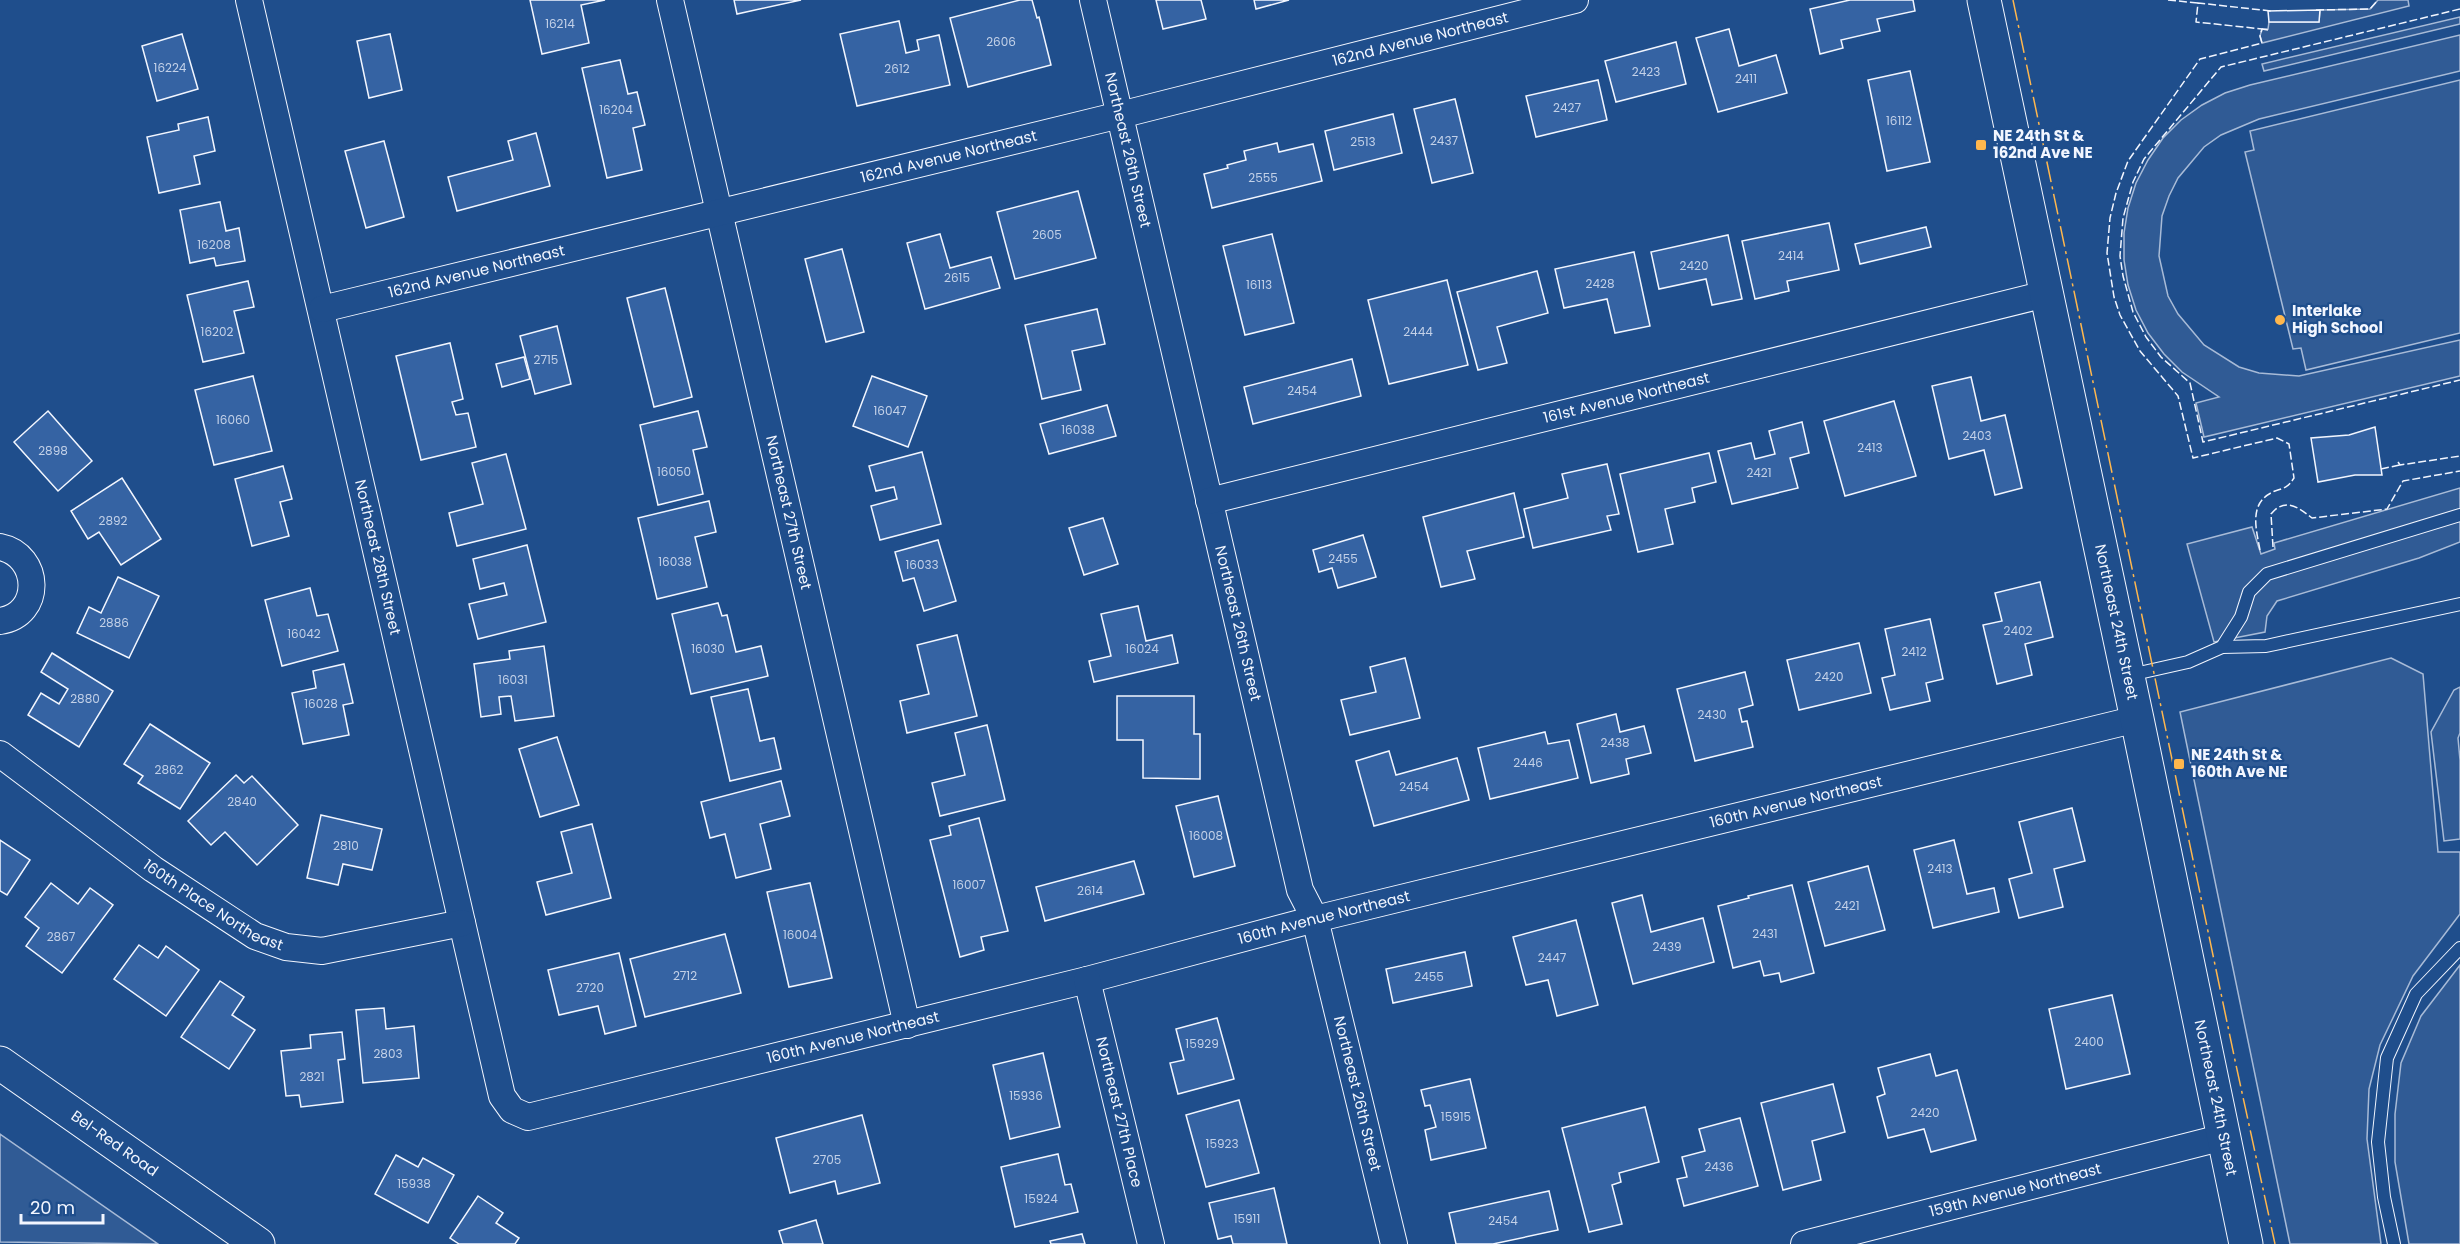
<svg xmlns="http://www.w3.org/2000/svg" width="2460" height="1244" viewBox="0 0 2460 1244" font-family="Poppins,sans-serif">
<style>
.built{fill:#305b95;stroke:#a8bbd7;stroke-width:1.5}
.building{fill:#3563a3;stroke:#f2f6ff;stroke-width:1.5}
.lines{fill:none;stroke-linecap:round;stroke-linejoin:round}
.service-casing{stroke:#f2f6ff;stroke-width:14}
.minor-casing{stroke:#f2f6ff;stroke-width:28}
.secondary-casing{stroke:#f2f6ff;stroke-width:35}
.service{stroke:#1f4e8c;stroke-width:12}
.minor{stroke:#1f4e8c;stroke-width:26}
.secondary{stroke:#1f4e8c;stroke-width:33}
.fence{stroke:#f2f6ff;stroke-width:1.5;stroke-dasharray:8 3;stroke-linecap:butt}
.power{stroke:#ffb74d;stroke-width:1.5;stroke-dasharray:21 4.5 3 4.5;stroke-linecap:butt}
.poi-dot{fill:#ffb74d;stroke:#1f4e8c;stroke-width:2}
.labels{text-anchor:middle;stroke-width:4.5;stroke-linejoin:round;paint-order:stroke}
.number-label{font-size:12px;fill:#c3d1e8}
.street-label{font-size:15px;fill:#f2f6ff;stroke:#1f4e8c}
.poi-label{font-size:15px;font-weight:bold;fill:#f2f6ff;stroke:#1f4e8c;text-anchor:start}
</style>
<rect width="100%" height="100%" fill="#1f4e8c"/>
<g class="built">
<polygon points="2378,0 2408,0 2409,6 2262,43 2260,36 2262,29 2268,29 2269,22 2319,22 2320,10 2370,9"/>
<polygon points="2460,17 2460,24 2264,71 2262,64"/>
<polygon points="2460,35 2460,71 2259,119 2221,135 2204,147 2178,178 2169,196 2162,216 2159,256 2168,296 2178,314 2204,345 2239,367 2259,373 2299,376 2460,340 2460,376 2204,437 2196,403 2219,397 2182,372 2164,354 2148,333 2136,310 2128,285 2124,260 2124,233 2128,208 2136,183 2148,160 2163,138 2181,120 2202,105 2225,93 2250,85"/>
<polygon points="2460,80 2460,333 2306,370 2301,348 2293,349 2245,152 2254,150 2250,131"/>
<polygon points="2460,488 2460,542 2419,558 2277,601 2267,616 2265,632 2214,642 2187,544 2252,527 2261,554 2275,549 2274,543"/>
<polygon points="2391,658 2423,674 2438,852 2460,852 2460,914 2413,976 2380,1045 2369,1089 2367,1139 2381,1244 2290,1244 2180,712"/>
<polygon points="2460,687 2460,733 2458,738 2460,760 2460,839 2444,841 2431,732 2454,690"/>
<polygon points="2460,965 2460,1244 2409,1244 2395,1162 2395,1114 2401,1063 2421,1016"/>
<polygon points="0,1134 158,1244 0,1242"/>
</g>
<g class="building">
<polygon points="530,0 605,0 581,5 589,43 542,54"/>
<polygon points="734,0 801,0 737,14"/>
<polygon points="1020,0 1032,0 1037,18 1039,17 1051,65 968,87 950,18"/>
<polygon points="1156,0 1201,0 1206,19 1163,29"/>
<polygon points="1254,0 1289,0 1256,9"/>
<polygon points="1850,0 1913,0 1915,11 1877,19 1880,31 1841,40 1843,48 1820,54 1810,9"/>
<polygon points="2320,10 2319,22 2269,22 2268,11"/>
<polygon points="899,21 906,53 919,50 917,40 939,35 950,85 857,106 840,34"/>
<polygon points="1729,29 1739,66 1776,55 1787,93 1718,112 1696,38"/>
<polygon points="182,34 198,89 157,101 142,46"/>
<polygon points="390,34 402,90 369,98 357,41"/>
<polygon points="1676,42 1686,84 1616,102 1605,61"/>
<polygon points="620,60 628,94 637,92 645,125 633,128 642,170 607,178 582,68"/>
<polygon points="1910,71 1930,162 1887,171 1868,80"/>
<polygon points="1598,80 1607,120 1536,137 1526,96"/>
<polygon points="1455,99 1473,173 1432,183 1414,109"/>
<polygon points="1393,114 1402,153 1334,170 1325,131"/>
<polygon points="208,117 215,151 194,156 200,184 159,193 147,137 179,130 178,124"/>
<polygon points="536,133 550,186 457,211 448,177 513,160 508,141"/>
<polygon points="384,141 404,217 366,228 345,151"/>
<polygon points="1277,143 1279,152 1313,144 1322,181 1212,208 1204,174 1228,168 1227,165 1246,160 1244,151"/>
<polygon points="1078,191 1096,258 1015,279 997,212"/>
<polygon points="220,202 226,231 239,228 245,261 216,266 214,258 190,263 180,210"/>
<polygon points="1829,223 1839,270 1787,281 1789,291 1755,299 1742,241"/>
<polygon points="1926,227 1931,247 1860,264 1855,244"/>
<polygon points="940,234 950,268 991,257 1000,288 925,309 907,243"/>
<polygon points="1272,234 1294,323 1245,335 1223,246"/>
<polygon points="1728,235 1742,299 1712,305 1706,279 1659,289 1651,252"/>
<polygon points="842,249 864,332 826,342 805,259"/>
<polygon points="1634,252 1650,326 1615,333 1607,299 1564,308 1555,269"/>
<polygon points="1537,271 1548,313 1497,327 1507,363 1478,370 1457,292"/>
<polygon points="1447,280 1468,365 1389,384 1368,300"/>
<polygon points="248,281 254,307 234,311 244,353 203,362 187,295"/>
<polygon points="665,288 692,397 654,407 627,298"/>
<polygon points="1097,309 1105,344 1072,351 1081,390 1042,399 1025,325"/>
<polygon points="557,326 571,384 535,394 520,336"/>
<polygon points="450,343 463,399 452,402 456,415 468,413 476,447 421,460 396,356"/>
<polygon points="524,357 530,379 502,387 496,364"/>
<polygon points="1352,359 1361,396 1253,424 1244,387"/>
<polygon points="253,376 272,451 214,465 195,390"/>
<polygon points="872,376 927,396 908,447 853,426"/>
<polygon points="1971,377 1981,421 2005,415 2022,488 1995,495 1984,450 1949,459 1932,386"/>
<polygon points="1894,401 1916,476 1845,496 1824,421"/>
<polygon points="1107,405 1116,436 1049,454 1040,424"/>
<polygon points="48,411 92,461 58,491 14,442"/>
<polygon points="698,411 707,447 693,450 703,494 658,505 640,425"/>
<polygon points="1802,422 1809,453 1790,458 1798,488 1732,504 1718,451 1751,443 1755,459 1775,454 1769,431"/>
<polygon points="2375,427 2382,475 2355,475 2318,482 2311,438 2349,435"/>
<polygon points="922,452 941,524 880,540 871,506 897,499 894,487 876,491 869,466"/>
<polygon points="1709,453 1716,482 1692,488 1695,502 1665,509 1673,544 1638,552 1620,474"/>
<polygon points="506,454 526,529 457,546 449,513 483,504 472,463"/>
<polygon points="1607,464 1619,514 1607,516 1611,530 1533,548 1524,509 1568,498 1562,474"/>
<polygon points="283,466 292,499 280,502 289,536 252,546 235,479"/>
<polygon points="122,478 161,539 121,565 99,532 88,539 71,511"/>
<polygon points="1514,493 1524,537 1467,551 1475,579 1441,587 1423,517"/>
<polygon points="709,501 716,532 695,537 707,587 657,599 638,518"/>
<polygon points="1103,518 1118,564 1084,575 1069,528"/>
<polygon points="1363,535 1376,577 1338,588 1332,568 1319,572 1313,550"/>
<polygon points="938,540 956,601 924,611 914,578 903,581 895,552"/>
<polygon points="527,545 546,622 478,639 469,604 507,595 504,583 480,589 473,559"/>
<polygon points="118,577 159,596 129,658 77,633 89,607 101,613"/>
<polygon points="2040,582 2053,637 2025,644 2032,675 1997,684 1983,625 2002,621 1995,593"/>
<polygon points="310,588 317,616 328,614 338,651 282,666 265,600"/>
<polygon points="718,603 722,616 727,615 736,652 761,646 768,676 691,694 672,614"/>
<polygon points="1138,606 1146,641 1172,635 1178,663 1094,682 1089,661 1111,656 1101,614"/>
<polygon points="1930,619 1943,679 1926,683 1930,701 1890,710 1882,678 1895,675 1885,629"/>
<polygon points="957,635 977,716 907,733 900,701 929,694 917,645"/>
<polygon points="1859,643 1871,693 1799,710 1787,660"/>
<polygon points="544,646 554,716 515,721 511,696 499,697 501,714 481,717 474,664 510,659 509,651"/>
<polygon points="52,653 113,691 79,747 28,715 41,693 59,704 68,689 41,672"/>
<polygon points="1405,658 1420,718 1350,735 1341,700 1376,692 1370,667"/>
<polygon points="344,664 353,703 343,705 349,735 303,744 292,693 316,688 313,671"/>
<polygon points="1745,672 1753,705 1739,709 1742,722 1747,721 1753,747 1695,761 1677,689"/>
<polygon points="748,689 760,741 774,738 781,769 730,781 711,697"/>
<polygon points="1117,696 1194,696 1194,734 1200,734 1200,779 1143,778 1143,740 1117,740"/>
<polygon points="1616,714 1620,732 1644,726 1651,753 1626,759 1629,774 1591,783 1577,724"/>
<polygon points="150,724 210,763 180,809 138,783 143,776 124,764"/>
<polygon points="987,725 1005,800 940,816 932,783 965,775 955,733"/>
<polygon points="1545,732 1548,744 1569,740 1578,778 1490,799 1478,748"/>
<polygon points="557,737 579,805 540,817 519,749"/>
<polygon points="1389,751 1396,775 1457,758 1469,800 1374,826 1356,761"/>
<polygon points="236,775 244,783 252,776 298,825 257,865 225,832 211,845 188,821"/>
<polygon points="781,781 790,816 760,824 771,869 736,878 725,834 710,838 701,802"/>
<polygon points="1218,796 1235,866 1194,877 1176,806"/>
<polygon points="2072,808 2085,861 2054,869 2063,907 2019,918 2009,879 2032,873 2019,822"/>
<polygon points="321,815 382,829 372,870 343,864 338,885 307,878"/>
<polygon points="979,818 1008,931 981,937 984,950 960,957 930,840 951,835 949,826"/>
<polygon points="592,824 611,898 546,915 537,882 572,873 561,832"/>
<polygon points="0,840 30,860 7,895 0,891"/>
<polygon points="1954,840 1967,894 1994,888 1999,912 1933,928 1914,850"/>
<polygon points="1134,861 1144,894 1045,921 1036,887"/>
<polygon points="1868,866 1885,930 1825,946 1808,882"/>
<polygon points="51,883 78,904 90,888 113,905 62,973 26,946 39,928 25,917"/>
<polygon points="810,883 832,978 789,987 767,892"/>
<polygon points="1792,885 1814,973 1781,982 1779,973 1764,976 1760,961 1733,968 1718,906 1749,898 1748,896"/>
<polygon points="1642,895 1651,932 1703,918 1714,962 1633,984 1612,903"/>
<polygon points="1576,920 1598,1005 1557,1016 1548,980 1526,985 1513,937"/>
<polygon points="725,934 741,993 645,1017 630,959"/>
<polygon points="139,945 158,958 166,946 199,970 166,1016 114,979"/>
<polygon points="1465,952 1472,986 1393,1003 1386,969"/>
<polygon points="619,953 636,1026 605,1034 598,1006 559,1015 548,970"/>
<polygon points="220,981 244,997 232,1015 255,1030 229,1069 181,1037"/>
<polygon points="2112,995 2130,1074 2066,1089 2049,1009"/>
<polygon points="384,1008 386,1029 414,1026 419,1078 363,1083 356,1010"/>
<polygon points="1217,1018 1234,1079 1178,1094 1170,1063 1184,1060 1176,1029"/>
<polygon points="342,1032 345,1059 338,1060 343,1102 301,1107 299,1095 286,1096 281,1051 311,1048 310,1035"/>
<polygon points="1043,1053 1060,1127 1010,1139 993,1065"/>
<polygon points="1930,1054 1936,1076 1957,1070 1976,1140 1931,1152 1924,1129 1888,1138 1877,1097 1885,1094 1878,1068"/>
<polygon points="1470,1079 1486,1148 1431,1160 1425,1130 1436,1127 1430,1105 1425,1106 1421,1090"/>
<polygon points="1833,1084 1845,1132 1812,1141 1821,1180 1783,1190 1761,1103"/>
<polygon points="1239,1100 1259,1173 1206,1187 1186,1115"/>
<polygon points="1645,1107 1659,1162 1619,1173 1621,1182 1612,1185 1622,1224 1589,1232 1562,1128"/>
<polygon points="862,1115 880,1183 838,1194 835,1181 790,1193 776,1138"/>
<polygon points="1740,1118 1758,1186 1684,1206 1677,1179 1687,1177 1682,1157 1705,1151 1699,1129"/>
<polygon points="1058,1154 1065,1185 1071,1184 1078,1212 1015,1227 1001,1167"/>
<polygon points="396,1155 418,1167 423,1158 454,1175 428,1223 375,1194"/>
<polygon points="1274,1188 1287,1244 1233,1244 1231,1236 1218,1239 1209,1203"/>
<polygon points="1549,1191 1558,1230 1493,1244 1456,1244 1449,1213"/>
<polygon points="478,1196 503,1213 496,1223 519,1238 515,1244 459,1244 450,1238"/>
<polygon points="816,1220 823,1244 783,1244 779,1231"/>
<polygon points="1082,1234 1085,1244 1051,1244 1050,1241"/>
</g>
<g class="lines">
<defs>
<g id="service">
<polyline points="2222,647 2266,646 2460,604"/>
<polyline points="2130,675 2188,662 2222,647 2241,617 2249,592 2267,574 2460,515"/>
<polyline points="2394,1244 2384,1197 2378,1142 2387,1058 2416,994 2460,948"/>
</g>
<g id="minor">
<path id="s1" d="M 249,0 L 502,1096 L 512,1110 L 528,1117 L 1087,980 L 1315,919 L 2137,719"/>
<path id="s2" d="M 670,0 L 907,1025"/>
<path id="s3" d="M 1093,0 L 1300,890 L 1315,919 L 1394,1244"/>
<path id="s4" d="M 322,309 L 1120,115 L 1575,0"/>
<path id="s5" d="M 1209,501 L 2046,294"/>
<path d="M 0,547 C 41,555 43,615 0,621"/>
<path id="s6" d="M 0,754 L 153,869 L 255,936 L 286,947 L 322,951 L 462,923"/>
<path id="s7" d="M 1087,980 L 1151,1244"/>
<path id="s8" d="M 1804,1244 L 2224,1137"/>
</g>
<g id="secondary">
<path id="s9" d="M 1984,0 L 2137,719 L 2246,1244"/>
<path id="s10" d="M 0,1063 L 258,1244"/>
</g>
</defs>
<use href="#service" class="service-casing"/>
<use href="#minor" class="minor-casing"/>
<use href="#secondary" class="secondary-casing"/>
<use href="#service" class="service"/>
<use href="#minor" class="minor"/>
<use href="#secondary" class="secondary"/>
<g class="fence">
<polyline points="2168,0 2198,3"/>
<polyline points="2460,9 2221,67 2144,159 2133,182 2123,218 2120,256 2123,276 2133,312 2146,337 2161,357 2190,383 2203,442 2460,380"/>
<polyline points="2316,10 2370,9 2378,0"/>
<polyline points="2262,29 2268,30"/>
<polyline points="2398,462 2400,465 2460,456"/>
<polyline points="2381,469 2400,465"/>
<path d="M 2273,547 L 2271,514 C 2285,497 2298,507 2312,518 L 2387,509 L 2403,481 L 2460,471"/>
<path d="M 2260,550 C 2256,528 2248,502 2275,491 C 2285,488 2288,487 2294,478 L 2289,444 L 2277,438 L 2193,458 L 2178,396 L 2140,351 L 2120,315 L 2114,297 L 2107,253 L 2110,218 L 2116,193 L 2128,161 L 2200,59 L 2262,43 L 2260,36 L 2262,29 L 2196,22 L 2198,3 L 2271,11"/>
</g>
<polyline class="power" points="2013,0 2236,1065 2275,1244"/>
</g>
<g class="poi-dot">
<rect x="1975" y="139" width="12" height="12" rx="3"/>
<circle cx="2280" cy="320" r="6"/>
<rect x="2173" y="758" width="12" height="12" rx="3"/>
</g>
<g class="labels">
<g class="number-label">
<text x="560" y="28">16214</text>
<text x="1001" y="46">2606</text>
<text x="170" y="72">16224</text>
<text x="897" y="73">2612</text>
<text x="1646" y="76">2423</text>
<text x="1746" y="83">2411</text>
<text x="1567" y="112">2427</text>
<text x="616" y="114">16204</text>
<text x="1899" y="125">16112</text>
<text x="1444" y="145">2437</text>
<text x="1363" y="146">2513</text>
<text x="1263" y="182">2555</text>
<text x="1047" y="239">2605</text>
<text x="214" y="249">16208</text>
<text x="1791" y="260">2414</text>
<text x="1694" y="270">2420</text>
<text x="957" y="282">2615</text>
<text x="1600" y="288">2428</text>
<text x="1259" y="289">16113</text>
<text x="217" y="336">16202</text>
<text x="1418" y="336">2444</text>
<text x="546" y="364">2715</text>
<text x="1302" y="395">2454</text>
<text x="890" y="415">16047</text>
<text x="233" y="424">16060</text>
<text x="1078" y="434">16038</text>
<text x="1977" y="440">2403</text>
<text x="1870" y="452">2413</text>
<text x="53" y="455">2898</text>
<text x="674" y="476">16050</text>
<text x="1759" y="477">2421</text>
<text x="113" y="525">2892</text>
<text x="1343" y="563">2455</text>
<text x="675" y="566">16038</text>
<text x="922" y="569">16033</text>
<text x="114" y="627">2886</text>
<text x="2018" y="635">2402</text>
<text x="304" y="638">16042</text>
<text x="708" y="653">16030</text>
<text x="1142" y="653">16024</text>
<text x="1914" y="656">2412</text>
<text x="1829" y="681">2420</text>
<text x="513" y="684">16031</text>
<text x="85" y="703">2880</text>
<text x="321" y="708">16028</text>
<text x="1712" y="719">2430</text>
<text x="1615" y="747">2438</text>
<text x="1528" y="767">2446</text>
<text x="169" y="774">2862</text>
<text x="1414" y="791">2454</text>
<text x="242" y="806">2840</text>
<text x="1206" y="840">16008</text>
<text x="346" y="850">2810</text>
<text x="1940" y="873">2413</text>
<text x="969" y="889">16007</text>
<text x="1090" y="895">2614</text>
<text x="1847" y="910">2421</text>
<text x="1765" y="938">2431</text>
<text x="800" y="939">16004</text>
<text x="61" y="941">2867</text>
<text x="1667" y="951">2439</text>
<text x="1552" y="962">2447</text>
<text x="685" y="980">2712</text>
<text x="1429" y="981">2455</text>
<text x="590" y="992">2720</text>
<text x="2089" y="1046">2400</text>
<text x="1202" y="1048">15929</text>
<text x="388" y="1058">2803</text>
<text x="312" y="1081">2821</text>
<text x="1026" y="1100">15936</text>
<text x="1925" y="1117">2420</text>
<text x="1456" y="1121">15915</text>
<text x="1222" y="1148">15923</text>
<text x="827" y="1164">2705</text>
<text x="1719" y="1171">2436</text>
<text x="414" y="1188">15938</text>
<text x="1041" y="1203">15924</text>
<text x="1247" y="1223">15911</text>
<text x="1503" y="1225">2454</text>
</g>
<g class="street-label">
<text dy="5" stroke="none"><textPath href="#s4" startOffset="1131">162nd Avenue Northeast</textPath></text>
<text dy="5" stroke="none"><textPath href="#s3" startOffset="154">Northeast 26th Street</textPath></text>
<text dy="5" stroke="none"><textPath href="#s4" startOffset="645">162nd Avenue Northeast</textPath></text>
<text dy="5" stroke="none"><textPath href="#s4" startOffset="159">162nd Avenue Northeast</textPath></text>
<text dy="5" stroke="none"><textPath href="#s5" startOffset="430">161st Avenue Northeast</textPath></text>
<text dy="5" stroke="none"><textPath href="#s2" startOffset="526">Northeast 27th Street</textPath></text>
<text dy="5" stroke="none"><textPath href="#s1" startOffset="572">Northeast 28th Street</textPath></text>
<text dy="5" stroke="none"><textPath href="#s9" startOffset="636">Northeast 24th Street</textPath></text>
<text dy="5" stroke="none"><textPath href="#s3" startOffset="640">Northeast 26th Street</textPath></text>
<text dy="5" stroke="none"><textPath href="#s1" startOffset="2466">160th Avenue Northeast</textPath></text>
<text dy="5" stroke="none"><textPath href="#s6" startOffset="262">160th Place Northeast</textPath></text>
<text dy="5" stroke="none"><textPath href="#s1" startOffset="1980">160th Avenue Northeast</textPath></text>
<text dy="5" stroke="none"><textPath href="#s1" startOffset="1494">160th Avenue Northeast</textPath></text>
<text dy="5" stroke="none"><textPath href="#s3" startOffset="1126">Northeast 26th Street</textPath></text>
<text dy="5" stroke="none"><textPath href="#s9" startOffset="1122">Northeast 24th Street</textPath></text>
<text dy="5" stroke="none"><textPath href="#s7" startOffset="136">Northeast 27th Place</textPath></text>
<text dy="5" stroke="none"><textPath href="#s10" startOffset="140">Bel-Red Road</textPath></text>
<text dy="5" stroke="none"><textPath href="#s8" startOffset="218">159th Avenue Northeast</textPath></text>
</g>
<g class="poi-label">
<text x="1993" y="141">NE 24th St &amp;<tspan x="1993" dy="17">162nd Ave NE</tspan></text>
<text x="2292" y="316">Interlake<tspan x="2292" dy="17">High School</tspan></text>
<text x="2191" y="760">NE 24th St &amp;<tspan x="2191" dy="17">160th Ave NE</tspan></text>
</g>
</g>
<path d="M21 1214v9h82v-9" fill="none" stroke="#f2f6ff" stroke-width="3"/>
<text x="30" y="1214" font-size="18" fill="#f2f6ff" stroke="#1f4e8c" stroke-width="4.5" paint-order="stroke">20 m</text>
</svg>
